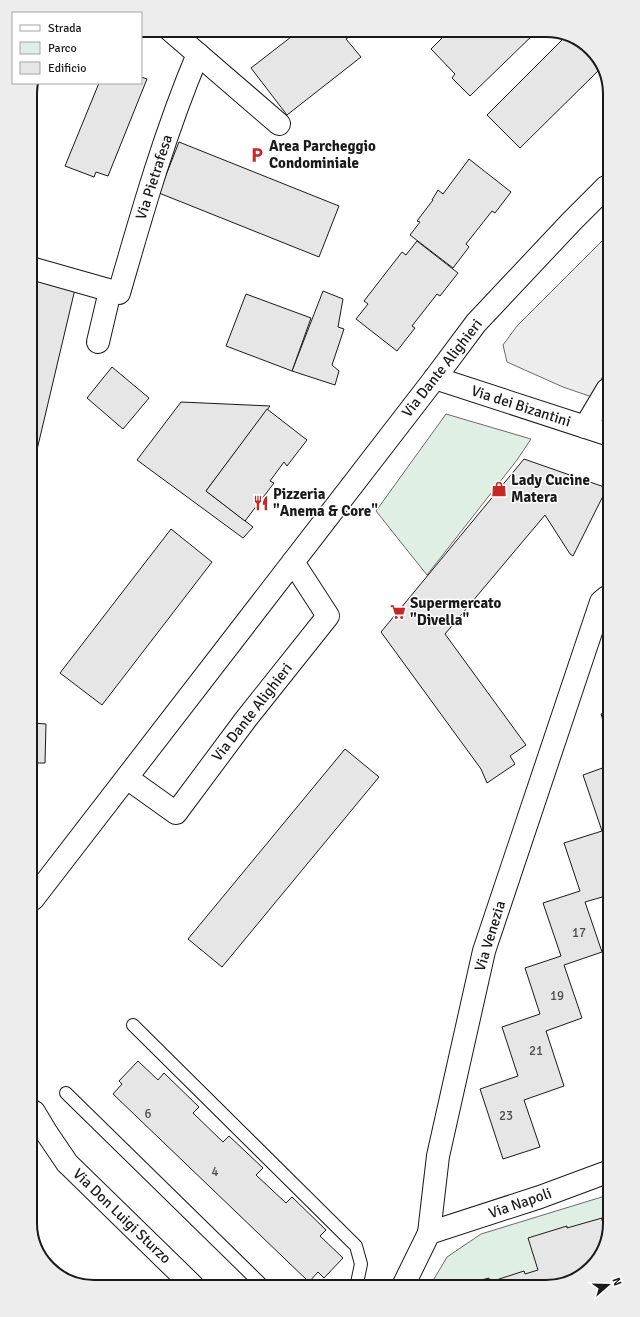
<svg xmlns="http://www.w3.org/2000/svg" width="640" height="1317" viewBox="0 0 640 1317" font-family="Signika,sans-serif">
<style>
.green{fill:#e0efe3;stroke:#6a6a6a}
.parking{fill:#ededed;stroke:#6a6a6a}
.building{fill:#e6e6e6;stroke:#1a1a1a}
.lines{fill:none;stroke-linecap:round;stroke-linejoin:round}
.lane-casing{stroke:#1a1a1a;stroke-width:14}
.street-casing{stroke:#1a1a1a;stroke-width:24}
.secondary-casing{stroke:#1a1a1a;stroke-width:24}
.lane{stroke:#fff;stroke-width:12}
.street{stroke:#fff;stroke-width:22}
.secondary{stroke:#fff;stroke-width:22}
.labels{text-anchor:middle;stroke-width:3;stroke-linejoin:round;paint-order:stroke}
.number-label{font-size:13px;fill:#4d4d4d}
.poi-label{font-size:15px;font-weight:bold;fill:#1a1a1a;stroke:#fff;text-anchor:start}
.street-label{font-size:15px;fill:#1a1a1a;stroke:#fff}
.rim{fill:none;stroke:#1a1a1a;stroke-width:2}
</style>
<rect width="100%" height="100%" fill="#fff"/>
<g class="green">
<polygon points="446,414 531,439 517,460 427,575 376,511"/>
<polygon points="605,1196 610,1199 610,1224 599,1259 571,1282 431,1284 447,1257 481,1234"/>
</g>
<polygon class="parking" points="606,237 606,370 592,397 563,387 507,362 503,345 517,326"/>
<g class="building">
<polygon points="300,30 358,30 346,39 361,57 287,115 251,68"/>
<polygon points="450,30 538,30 470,96 452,78 455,74 431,49"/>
<polygon points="566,36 585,43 603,66 520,148 487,115"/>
<polygon points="141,77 147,79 108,176 96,172 94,177 65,166 99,83 141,83"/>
<polygon points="179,142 339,206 319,257 159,193"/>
<polygon points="469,159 511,192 495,213 492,211 466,244 469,247 453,268 410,235 420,222 417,221 433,200 432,200 438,190 443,194"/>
<polygon points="417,241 458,273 440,296 437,294 412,326 415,328 397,351 356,319 368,304 364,301 402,252 406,255"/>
<polygon points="31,278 75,289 32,471"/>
<polygon points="323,291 343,299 338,327 344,329 332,365 339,371 335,385 292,371"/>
<polygon points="246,294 311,318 292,371 226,346"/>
<polygon points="112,367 149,398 123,429 87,398"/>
<polygon points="181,402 270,406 206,491 253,527 243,538 137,460"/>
<polygon points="267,409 307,440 287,466 284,462 270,481 274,483 245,521 206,491"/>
<polygon points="524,459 607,488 573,556 570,554 545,515 445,634 526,745 510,756 515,764 487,783 481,769 381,632"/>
<polygon points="171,529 212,562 102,705 60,673"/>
<polygon points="608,712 608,736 601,714"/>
<polygon points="33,723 46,724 45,763 33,763"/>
<polygon points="345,749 379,777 222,967 188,939"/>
<polygon points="608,766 609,895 585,902 602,952 564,965 582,1018 546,1031 564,1086 524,1100 540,1147 503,1159 480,1089 518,1076 502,1027 540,1014 525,968 561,956 543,903 580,891 564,843 602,831 583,775"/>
<polygon points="138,1061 158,1080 164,1073 199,1107 193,1113 223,1142 229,1136 263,1168 256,1175 286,1203 292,1197 326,1230 320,1236 343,1258 324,1278 318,1272 309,1282 113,1094 122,1084 119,1081"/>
<polygon points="602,1218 602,1221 610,1219 610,1224 599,1259 582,1273 551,1282 470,1283 489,1278 490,1282 524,1271 525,1274 538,1270 528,1238 567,1226 567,1228"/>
</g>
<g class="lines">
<defs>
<g id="lane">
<polyline points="133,1025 356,1246 361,1264 357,1283 356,1284"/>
<polyline points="66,1093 262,1285"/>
</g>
<g id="street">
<polyline points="170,30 279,124"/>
<path d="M 31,268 L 119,293 C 142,213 165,132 198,54"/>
<polyline points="98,342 110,291"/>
<polyline points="585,427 607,390"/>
<polyline points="127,778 176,813 246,719 328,616 293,562"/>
<polyline points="34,1112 46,1132 67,1163 193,1286"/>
<polyline points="429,1233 540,1197 610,1171"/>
<polyline points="404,1284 429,1233 438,1156 484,951 601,602 607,597"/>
</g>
<g id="secondary">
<polyline points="435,378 607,434"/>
<polyline points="33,899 435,378 476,323 572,221 606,187"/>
</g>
</defs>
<use href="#lane" class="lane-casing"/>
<use href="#street" class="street-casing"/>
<use href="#secondary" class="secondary-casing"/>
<use href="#lane" class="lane"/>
<use href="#street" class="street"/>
<use href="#secondary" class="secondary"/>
</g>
<defs>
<symbol id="parking-bare" viewBox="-9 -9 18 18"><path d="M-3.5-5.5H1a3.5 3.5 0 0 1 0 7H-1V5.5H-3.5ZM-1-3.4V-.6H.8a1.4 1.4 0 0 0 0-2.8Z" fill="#c62828" stroke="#fff" stroke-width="2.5" paint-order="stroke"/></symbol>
<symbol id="shop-bare" viewBox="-9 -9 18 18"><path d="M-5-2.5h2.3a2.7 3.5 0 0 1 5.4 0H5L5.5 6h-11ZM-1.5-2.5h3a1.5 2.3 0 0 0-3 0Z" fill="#c62828" stroke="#fff" stroke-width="2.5" paint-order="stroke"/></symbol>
<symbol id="restaurant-bare" viewBox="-9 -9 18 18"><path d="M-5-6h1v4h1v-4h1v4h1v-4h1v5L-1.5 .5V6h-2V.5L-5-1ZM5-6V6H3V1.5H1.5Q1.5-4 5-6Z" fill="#c62828" stroke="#fff" stroke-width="2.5" paint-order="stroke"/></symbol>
<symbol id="supermarket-bare" viewBox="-9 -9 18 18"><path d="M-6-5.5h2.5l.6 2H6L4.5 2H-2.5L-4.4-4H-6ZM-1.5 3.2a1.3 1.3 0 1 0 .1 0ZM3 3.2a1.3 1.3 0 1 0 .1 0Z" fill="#c62828" stroke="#fff" stroke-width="2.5" paint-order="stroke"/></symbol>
</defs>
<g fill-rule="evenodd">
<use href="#parking-bare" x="246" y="144" width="22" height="22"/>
<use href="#shop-bare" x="488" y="478" width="22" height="22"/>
<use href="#restaurant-bare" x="250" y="492" width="22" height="22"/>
<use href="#supermarket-bare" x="387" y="601" width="22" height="22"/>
</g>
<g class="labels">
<g class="number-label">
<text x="579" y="937">17</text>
<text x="557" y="1000">19</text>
<text x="536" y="1055">21</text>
<text x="148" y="1118">6</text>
<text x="506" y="1120">23</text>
<text x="215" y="1176">4</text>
</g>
<g class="poi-label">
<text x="269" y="151">Area Parcheggio<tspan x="269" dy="17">Condominiale</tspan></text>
<text x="511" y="485">Lady Cucine<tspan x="511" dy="17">Matera</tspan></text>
<text x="273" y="499">Pizzeria<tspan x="273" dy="17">"Anema &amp; Core"</tspan></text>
<text x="410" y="608">Supermercato<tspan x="410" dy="17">"Divella"</tspan></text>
</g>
<g class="street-label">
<text transform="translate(154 177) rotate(-72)" y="5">Via Pietrafesa</text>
<text transform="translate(442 368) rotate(-52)" y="5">Via Dante Alighieri</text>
<text transform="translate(521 406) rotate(18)" y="5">Via dei Bizantini</text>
<text transform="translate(252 712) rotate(-52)" y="5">Via Dante Alighieri</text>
<text transform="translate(490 936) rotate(-73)" y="5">Via Venezia</text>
<text transform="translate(520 1203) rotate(-19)" y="5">Via Napoli</text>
<text transform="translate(122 1216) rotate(44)" y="5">Via Don Luigi Sturzo</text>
</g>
</g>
<path d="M0 0H640V1317H0ZM94 37H546A57 57 0 0 1 603 94V1223A57 57 0 0 1 546 1280H94A57 57 0 0 1 37 1223V94A57 57 0 0 1 94 37Z" fill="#ededed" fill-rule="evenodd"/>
<path class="rim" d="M94 37H546A57 57 0 0 1 603 94V1223A57 57 0 0 1 546 1280H94A57 57 0 0 1 37 1223V94A57 57 0 0 1 94 37Z"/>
<rect x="12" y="12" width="130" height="72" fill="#ffffff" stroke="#a3a3a3"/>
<rect x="20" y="25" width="20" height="6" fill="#ffffff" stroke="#a3a3a3"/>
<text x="48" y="32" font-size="12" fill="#1a1a1a">Strada</text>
<rect x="20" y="42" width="20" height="12" fill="#e0efe3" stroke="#a3a3a3"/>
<text x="48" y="52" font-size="12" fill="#1a1a1a">Parco</text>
<rect x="20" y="62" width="20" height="12" fill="#e6e6e6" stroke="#a3a3a3"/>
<text x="48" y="72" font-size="12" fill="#1a1a1a">Edificio</text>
<g transform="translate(608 1285) rotate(70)" stroke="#ffffff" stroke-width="3" paint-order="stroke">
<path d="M0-3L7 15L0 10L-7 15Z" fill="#1a1a1a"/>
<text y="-6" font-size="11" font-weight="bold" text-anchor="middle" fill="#1a1a1a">N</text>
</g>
</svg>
